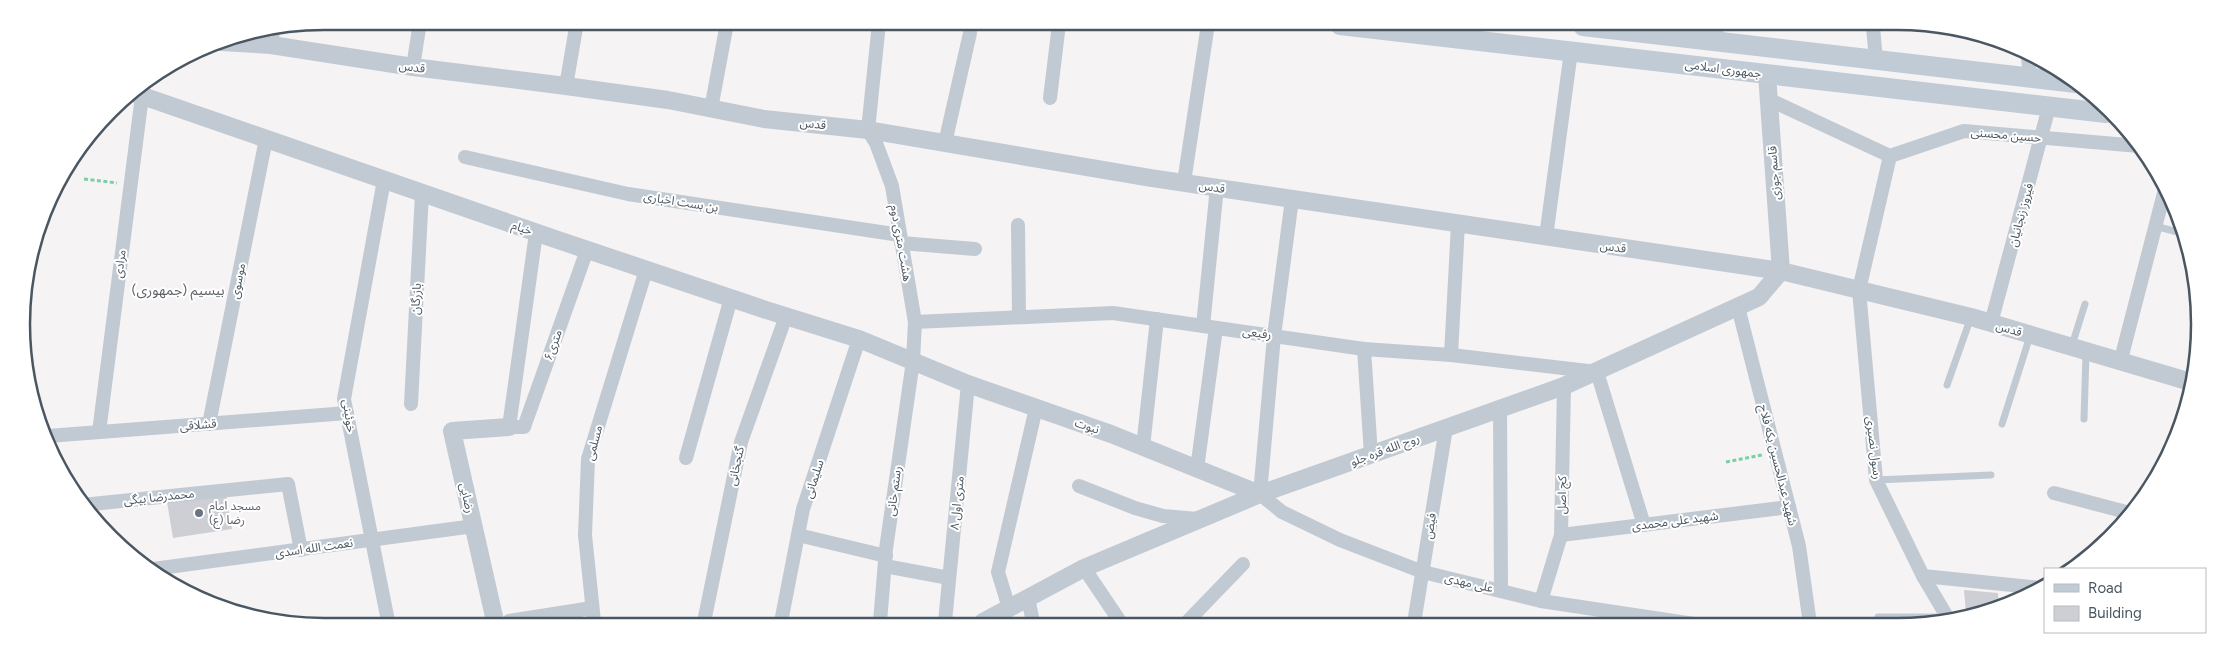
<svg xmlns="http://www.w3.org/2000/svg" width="2221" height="648" viewBox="0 0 2221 648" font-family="Figtree,'Noto Sans Arabic',sans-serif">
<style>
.building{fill:#cdcfd5}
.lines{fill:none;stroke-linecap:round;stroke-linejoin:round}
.path{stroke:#7ad0a6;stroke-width:3;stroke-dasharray:4 2.5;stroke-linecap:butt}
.service{stroke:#c1cad2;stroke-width:7}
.minor{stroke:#c1cad2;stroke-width:14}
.tertiary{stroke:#c1cad2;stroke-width:18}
.secondary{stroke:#c1cbd6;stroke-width:20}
.worship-dot{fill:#6b7280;stroke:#fff;stroke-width:2}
.labels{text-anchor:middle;stroke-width:4;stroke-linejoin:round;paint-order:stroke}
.street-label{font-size:12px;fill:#4a5661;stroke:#fff}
.worship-label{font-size:12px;fill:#5b616d;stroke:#fff;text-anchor:start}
.neighbourhood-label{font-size:14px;fill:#5f6368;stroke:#fff}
.rim{fill:none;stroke:#4a5661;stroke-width:2.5}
</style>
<rect width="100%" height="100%" fill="#f5f3f3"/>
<g class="building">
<polygon points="225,490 232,529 173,538 166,496"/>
<polygon points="1964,590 1998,593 1999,605 1971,614 1966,613"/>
</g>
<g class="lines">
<g class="path">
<polyline points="84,179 117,183"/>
<polyline points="1726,462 1762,455"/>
</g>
<g class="service">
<polyline points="2155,226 2181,233"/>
<polyline points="2072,345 2085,304"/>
<polyline points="1947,385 1971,317"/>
<polyline points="2084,419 2086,353"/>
<polyline points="2002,424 2030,336"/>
<polyline points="1876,480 1991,475"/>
<polyline points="1878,617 1947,617"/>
</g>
<g class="minor">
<polyline points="879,23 868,130 876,143 892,186 915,322 913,361 886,549 880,622"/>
<polyline points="1716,26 1717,41"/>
<polyline points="1873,27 1876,60"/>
<polyline points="271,45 273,31"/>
<polyline points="2028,57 2030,77"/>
<polyline points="413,67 420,22"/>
<polyline points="566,86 577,22"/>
<polyline points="1050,98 1059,24"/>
<polyline points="1768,99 1890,156 1964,131 2139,146"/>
<polyline points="711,109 727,23"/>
<polyline points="945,143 970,33"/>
<polyline points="1890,156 1859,290 1876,480 1923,576 1949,620"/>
<polyline points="465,157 628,194 900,235"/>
<polyline points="384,180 344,399 388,621"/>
<polyline points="1184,182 1208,24"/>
<polyline points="1292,199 1274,336 1260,494 1282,512 1340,540 1423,572 1541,601 1694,624"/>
<polyline points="1018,225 1019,317"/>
<polyline points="536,233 509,427 524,427 587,250"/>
<polyline points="1546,237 1571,51"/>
<polyline points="901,243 975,249"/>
<polyline points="1738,307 1799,546 1810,624"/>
<polyline points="915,322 1113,313 1364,349 1451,355 1597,372 1644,525"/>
<polyline points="1991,323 2049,107"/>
<polyline points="1203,326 1217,187"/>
<polyline points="1364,349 1371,455"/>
<polyline points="1451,355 1458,224"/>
<polyline points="2120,363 2164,193"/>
<polyline points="411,404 422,193"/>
<polyline points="1500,409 1501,591"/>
<polyline points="209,424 266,139"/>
<polyline points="99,432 142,96"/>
<polyline points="48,436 347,413"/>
<polyline points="1143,447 1157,319"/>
<polyline points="686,458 731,298"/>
<polyline points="1197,469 1216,328"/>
<polyline points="1079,486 1135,508 1163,516 1198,519"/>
<polyline points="2054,493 2130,513"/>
<polyline points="82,505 288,484 301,550"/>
<polyline points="798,535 886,556"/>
<polyline points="1561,535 1789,507"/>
<polyline points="885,566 949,578"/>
<polyline points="1084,568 1121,623"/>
<polyline points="153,569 474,526"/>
<polyline points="1923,576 2041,588"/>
<polyline points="1028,598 1033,622"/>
<polyline points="1541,601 1561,535 1564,386"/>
<polyline points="1009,608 998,572 1036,408"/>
<polyline points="509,621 592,608"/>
<polyline points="594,622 585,535 588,459 646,270"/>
<polyline points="704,622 741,442 786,316"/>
<polyline points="781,622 803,509 859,339"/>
<polyline points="945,622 968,384"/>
<polyline points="1186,623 1243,564"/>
<polyline points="1414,623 1446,428"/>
</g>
<g class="tertiary">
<polyline points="221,42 271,45 413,67 566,86 668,100 764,119 868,130 1151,178 1781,271 1971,317 2194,383"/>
<polyline points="1767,74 1781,271"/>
<polyline points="131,92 555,239 766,310 859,339 968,384 1111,434 1260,494"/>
<polyline points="495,621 452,431 509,427"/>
<polyline points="983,622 1084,568 1260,494 1564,386 1759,297 1781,271"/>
</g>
<g class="secondary">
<polyline points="1340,25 2106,113"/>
<polyline points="1583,26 2076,83"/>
</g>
</g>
<circle class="worship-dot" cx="199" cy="513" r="5"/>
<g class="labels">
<g class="street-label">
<text transform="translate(412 67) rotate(8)" y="4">قدس</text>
<text transform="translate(1723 69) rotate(7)" y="4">جمهوری اسلامی</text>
<text transform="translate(813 124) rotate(6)" y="4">قدس</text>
<text transform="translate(2006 135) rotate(5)" y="4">حسین محسنی</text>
<text transform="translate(1774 173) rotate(-94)" y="4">قاسم جوزی</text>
<text transform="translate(1212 187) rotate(9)" y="4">قدس</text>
<text transform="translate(681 202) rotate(9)" y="4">بن بست اخباری</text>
<text transform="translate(2021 215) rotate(-75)" y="4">فیروز زنجانیان</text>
<text transform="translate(522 228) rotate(19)" y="4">خیام</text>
<text transform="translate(901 243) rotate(80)" y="4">هشت متری دوم</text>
<text transform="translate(1613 247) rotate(8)" y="4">قدس</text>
<text transform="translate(120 264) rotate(-83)" y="4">مرادی</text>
<text transform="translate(238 281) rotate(-79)" y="4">موسوی</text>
<text transform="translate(416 299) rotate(-87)" y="4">بازرگان</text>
<text transform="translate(2009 329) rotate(17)" y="4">قدس</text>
<text transform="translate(1257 333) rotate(8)" y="4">رفیعی</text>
<text transform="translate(553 345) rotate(-70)" y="4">۶متری</text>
<text transform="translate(349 416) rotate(82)" y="4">خوئینی</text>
<text transform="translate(198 425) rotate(-5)" y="4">قشلاقی</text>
<text transform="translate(1087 426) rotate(19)" y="4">نبوت</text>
<text transform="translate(594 443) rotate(-75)" y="4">مسلمی</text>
<text transform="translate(1874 448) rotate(83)" y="4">رسول نصیری</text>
<text transform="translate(1385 450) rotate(-20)" y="4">روح الله قره جلو</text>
<text transform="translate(1778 465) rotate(76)" y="4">شهید عبدالحسین یکه فلاح</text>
<text transform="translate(736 466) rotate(-78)" y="4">گنجخانی</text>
<text transform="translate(814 479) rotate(-72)" y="4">سلیمانی</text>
<text transform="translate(894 491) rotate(-82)" y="4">رستم خانی</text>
<text transform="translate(1562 495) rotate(-89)" y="4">کج اصل</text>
<text transform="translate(159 497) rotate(-6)" y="4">محمدرضا بیگی</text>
<text transform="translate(467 498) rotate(77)" y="4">رضایی</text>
<text transform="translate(957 503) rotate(-84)" y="4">۸ متری اول</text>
<text transform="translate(1675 521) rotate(-7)" y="4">شهید علی محمدی</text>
<text transform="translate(1430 526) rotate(-81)" y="4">فیض</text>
<text transform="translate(314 548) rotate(-8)" y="4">نعمت الله اسدی</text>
<text transform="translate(1469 583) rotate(13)" y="4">علی مهدی</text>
</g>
<g class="worship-label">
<text x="209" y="510">مسجد امام<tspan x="209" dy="14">رضا (ع)</tspan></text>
</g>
<g class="neighbourhood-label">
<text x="178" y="295">(بیسیم (جمهوری</text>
</g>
</g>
<path d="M0 0H2221V648H0ZM324 30H1897A294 294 0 0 1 2191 324V324A294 294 0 0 1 1897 618H324A294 294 0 0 1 30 324V324A294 294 0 0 1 324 30Z" fill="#fff" fill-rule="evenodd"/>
<path class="rim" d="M324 30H1897A294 294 0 0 1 2191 324V324A294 294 0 0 1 1897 618H324A294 294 0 0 1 30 324V324A294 294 0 0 1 324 30Z"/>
<rect x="2044" y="568" width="162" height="65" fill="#ffffff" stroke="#b7bbc0"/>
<rect x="2054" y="584" width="25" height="8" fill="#c1cbd6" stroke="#b7bbc0"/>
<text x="2088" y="593" font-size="15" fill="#4a5661">Road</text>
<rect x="2054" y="606" width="25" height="15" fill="#cdcfd5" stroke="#b7bbc0"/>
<text x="2088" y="618" font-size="15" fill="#4a5661">Building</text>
</svg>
